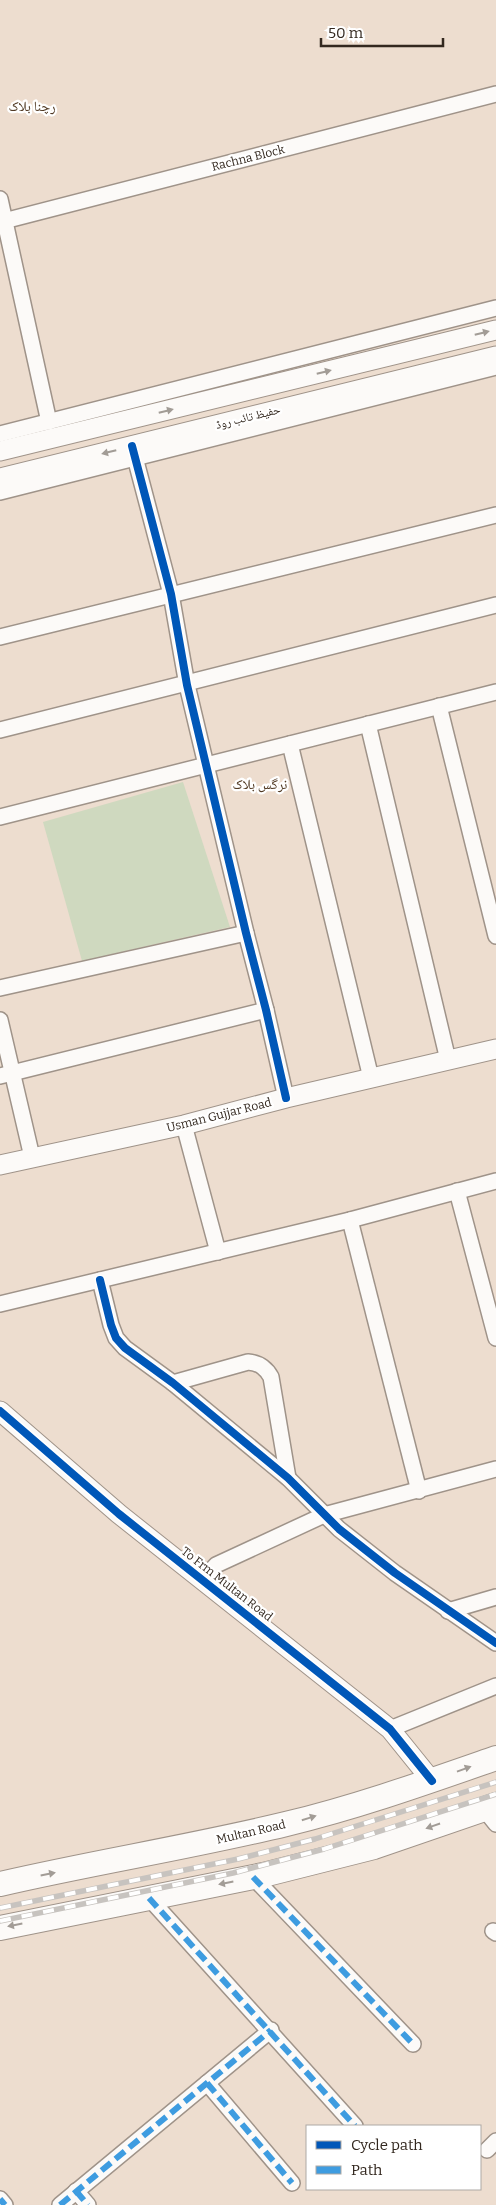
<svg xmlns="http://www.w3.org/2000/svg" width="496" height="2205" viewBox="0 0 496 2205" font-family="Bitter,'Noto Naskh Arabic',serif">
<style>
.green{fill:#cfd9bf}
.lines{fill:none;stroke-linecap:round;stroke-linejoin:round}
.minor-casing{stroke:#9f9389;stroke-width:18}
.tertiary-casing{stroke:#9f9389;stroke-width:21}
.primary-casing{stroke:#9f9389;stroke-width:26}
.minor{stroke:#fcfaf8;stroke-width:15}
.tertiary{stroke:#fcfaf8;stroke-width:19}
.primary{stroke:#fcfaf8;stroke-width:24}
.rail-casing{stroke:#c7c3bf;stroke-width:5.5}
.rail{stroke:#fff;stroke-width:4;stroke-dasharray:11;stroke-linecap:butt}
.quiet{stroke:#3e9ce0;stroke-width:6;stroke-dasharray:12 6;stroke-linecap:butt}
.cycleway-casing{stroke:#fff;stroke-width:11}
.cycleway{stroke:#0057b8;stroke-width:8}
.oneway{fill:#a29c96}
.labels{text-anchor:middle;stroke-width:4.5;stroke-linejoin:round;paint-order:stroke}
.street-label{font-size:12px;fill:#33281f;stroke:#fff}
.neighbourhood-label{font-size:14px;fill:#513a24;stroke:#fff}
</style>
<rect width="100%" height="100%" fill="#edddcf"/>
<polygon class="green" points="183,782 230,927 82,961 43,822"/>
<g class="lines">
<defs>
<g id="minor">
<polyline points="0,199 49,422"/>
<polyline points="0,222 496,94"/>
<polyline points="0,434 496,308"/>
<polyline points="132,446 171,594 187,685 246,933 266,1010 286,1098"/>
<polyline points="0,492 496,367"/>
<polyline points="0,637 496,515"/>
<polyline points="439,706 496,936"/>
<polyline points="368,724 448,1060"/>
<polyline points="0,730 496,605"/>
<polyline points="290,744 371,1078"/>
<polyline points="0,817 496,692"/>
<polyline points="0,988 246,933"/>
<polyline points="0,1020 32,1157"/>
<polyline points="0,1076 266,1010"/>
<polyline points="184,1125 218,1252"/>
<polyline points="457,1191 496,1338"/>
<polyline points="350,1220 419,1491"/>
<polyline points="100,1280 111,1325 116,1338 125,1348 173,1383 288,1478 339,1529 395,1573 496,1643"/>
<polyline points="0,1304 350,1220 496,1181"/>
<path d="M 173,1383 L 248,1362 C 260,1363 266,1368 271,1377 L 288,1478"/>
<polyline points="203,1579 216,1565 324,1515 496,1469"/>
<polyline points="448,1611 496,1597"/>
<polyline points="390,1729 496,1686"/>
<polyline points="484,1809 496,1824"/>
<polyline points="253,1877 413,2044"/>
<polyline points="149,1898 355,2126"/>
<polyline points="493,1931 496,1933"/>
<polyline points="207,2083 292,2183"/>
<polyline points="487,2150 496,2141"/>
<polyline points="76,2191 88,2205"/>
<polyline points="0,2199 5,2205"/>
<polyline points="60,2205 271,2030"/>
</g>
<g id="tertiary">
<polyline points="0,451 496,330"/>
<polyline points="0,478 496,356"/>
<polyline points="0,1165 184,1125 286,1098 496,1049"/>
<polyline points="0,1411 119,1514 390,1729 432,1781"/>
</g>
<g id="primary">
<path d="M 0,1884 C 95,1862 191,1847 286,1824 C 357,1807 427,1782 496,1758"/>
<polyline points="0,1928 263,1875 374,1847 496,1805"/>
</g>
</defs>
<use href="#minor" class="minor-casing"/>
<use href="#tertiary" class="tertiary-casing"/>
<use href="#primary" class="primary-casing"/>
<use href="#minor" class="minor"/>
<use href="#tertiary" class="tertiary"/>
<use href="#primary" class="primary"/>
<defs>
<g id="rail">
<polyline points="0,1908 238,1859 315,1839 496,1782"/>
<polyline points="0,1921 233,1873 324,1849 496,1794"/>
</g>
</defs>
<use href="#rail" class="rail-casing"/>
<use href="#rail" class="rail"/>
<g class="quiet">
<polyline points="253,1877 413,2044"/>
<polyline points="149,1898 355,2126"/>
<polyline points="207,2083 292,2183"/>
<polyline points="76,2191 88,2205"/>
<polyline points="0,2199 5,2205"/>
<polyline points="60,2205 271,2030"/>
</g>
<defs>
<g id="cycleway">
<polyline points="132,446 171,594 187,685 246,933 266,1010 286,1098"/>
<polyline points="100,1280 111,1325 116,1338 125,1348 173,1383 288,1478 339,1529 395,1573 496,1643"/>
<polyline points="0,1411 119,1514 390,1729 432,1781"/>
</g>
</defs>
<use href="#cycleway" class="cycleway-casing"/>
<use href="#cycleway" class="cycleway"/>
</g>
<defs><path id="oneway-solid" d="M-6-.8H1V-3.2L6.5 0L1 3.2V.8H-6Z" transform="scale(1.25)"/></defs>
<g class="oneway">
<use href="#oneway-solid" transform="translate(482 333) rotate(-14)"/>
<use href="#oneway-solid" transform="translate(324 372) rotate(-14)"/>
<use href="#oneway-solid" transform="translate(166 411) rotate(-14)"/>
<use href="#oneway-solid" transform="translate(109 452) rotate(166)"/>
<use href="#oneway-solid" transform="translate(464 1769) rotate(-20)"/>
<use href="#oneway-solid" transform="translate(309 1818) rotate(-17)"/>
<use href="#oneway-solid" transform="translate(433 1826) rotate(161)"/>
<use href="#oneway-solid" transform="translate(48 1874) rotate(-11)"/>
<use href="#oneway-solid" transform="translate(226 1883) rotate(169)"/>
<use href="#oneway-solid" transform="translate(15 1925) rotate(169)"/>
</g>
<g class="labels">
<g class="street-label">
<text transform="translate(248 158) rotate(-14)" y="4">Rachna Block</text>
<text transform="translate(248 417) rotate(-14)" y="4">حفیظ تائب روڈ</text>
<text transform="translate(219 1115) rotate(-14)" y="4">Usman Gujjar Road</text>
<text transform="translate(227 1584) rotate(38)" y="4">To Frm Multan Road</text>
<text transform="translate(251 1832) rotate(-13)" y="4">Multan Road</text>
</g>
<g class="neighbourhood-label">
<text x="32" y="111">رچنا بلاک</text>
<text x="260" y="789">نرگس بلاک</text>
</g>
</g>
<rect x="306" y="2125" width="175" height="65" fill="#ffffff" stroke="#ada9a5"/>
<rect x="316" y="2141" width="25" height="8" fill="#0057b8" stroke="#ada9a5"/>
<text x="351" y="2150" font-size="15" fill="#33281f">Cycle path</text>
<rect x="316" y="2166" width="25" height="8" fill="#3e9ce0" stroke="#ada9a5"/>
<text x="351" y="2175" font-size="15" fill="#33281f">Path</text>
<path d="M321 38v8h122v-8" fill="none" stroke="#33281f" stroke-width="2.5"/>
<text x="328" y="38" font-size="15" fill="#33281f" stroke="#ffffff" stroke-width="4" paint-order="stroke">50 m</text>
</svg>
